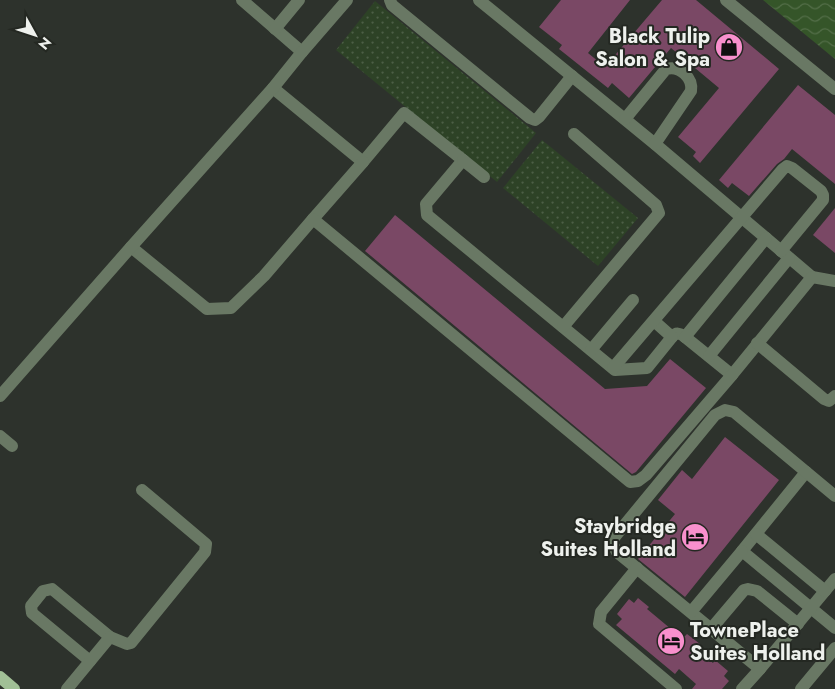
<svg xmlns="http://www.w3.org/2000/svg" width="835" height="689" viewBox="0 0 835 689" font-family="Jost,sans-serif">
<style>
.garden{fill:url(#garden-dots)}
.water{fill:url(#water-waves)}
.building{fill:#7a4865}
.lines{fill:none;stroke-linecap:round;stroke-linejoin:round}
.minor{stroke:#697864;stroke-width:12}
.major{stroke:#a1c096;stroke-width:12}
.labels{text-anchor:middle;stroke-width:4;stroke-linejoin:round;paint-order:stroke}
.poi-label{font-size:20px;font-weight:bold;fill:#eef1ed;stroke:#242822;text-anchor:end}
</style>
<defs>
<pattern id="garden-dots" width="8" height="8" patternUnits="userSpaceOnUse" patternTransform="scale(1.25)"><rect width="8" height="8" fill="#2d4226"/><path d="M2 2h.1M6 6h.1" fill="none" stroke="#4c5e46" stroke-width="1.8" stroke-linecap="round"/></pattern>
<pattern id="water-waves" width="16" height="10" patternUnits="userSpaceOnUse" patternTransform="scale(1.25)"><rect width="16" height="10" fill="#355529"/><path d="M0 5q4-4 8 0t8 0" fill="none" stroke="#536e48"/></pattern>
</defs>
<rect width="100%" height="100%" fill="#2d322c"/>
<g class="garden">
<polygon points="375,1 536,133 497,182 336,50"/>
<polygon points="542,140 638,218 598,266 503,188"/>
</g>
<polygon class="water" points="763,0 835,0 835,59"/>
<g class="building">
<polygon points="561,0 630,0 588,53 605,67 662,0 696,0 779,69 700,163 693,156 696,152 678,137 719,88 671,48 629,98 612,83 608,88 559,49 562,45 539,27"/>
<polygon points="798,85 835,115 835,184 792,149 784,159 777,164 749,196 732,183 728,188 719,180"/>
<polygon points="835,208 835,253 813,235"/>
<polygon points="395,215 605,389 647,386 670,359 706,388 636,472 632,474 365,251"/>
<polygon points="725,437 779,480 685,597 638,559 675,514 658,500 682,470 692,479"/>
<polygon points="638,598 649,607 647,609 671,629 672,627 684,637 687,634 700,644 696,649 713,663 715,660 728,671 724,676 729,681 722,689 692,689 696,684 679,669 675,674 616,625 622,619 617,614 629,599 634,603"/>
</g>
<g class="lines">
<g class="minor">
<polyline points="242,0 302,52"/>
<polyline points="390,0 392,5 530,118 535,120 539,117 572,76"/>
<polyline points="479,0 655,144 812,277"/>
<polyline points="726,0 835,89"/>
<polyline points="275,29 299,0"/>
<path d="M 273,88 L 363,162 L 404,113 L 463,160 L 426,204 L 427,215 L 615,370 L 647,368 L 672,337 C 676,332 680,333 685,337 L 732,375"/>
<path d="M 625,119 L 666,69 C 680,65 693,78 691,91 L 655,144"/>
<polyline points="463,160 484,177"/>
<polyline points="313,219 363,162"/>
<polyline points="131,247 207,309 231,308 264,276 313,219 630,482 638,481 646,475 732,375 812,277 835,281"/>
<polyline points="654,321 672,337"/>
<polyline points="563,327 659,213 656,205 574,134"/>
<polyline points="685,337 766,238"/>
<polyline points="757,343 824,399 829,401 835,396"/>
<polyline points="591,350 633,300"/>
<polyline points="709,356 789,258"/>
<polyline points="613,368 783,169 787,166 792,168 821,191 823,195 823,200 781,251"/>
<polyline points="0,396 131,247 273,88 302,52 347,0"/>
<polyline points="0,436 12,446"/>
<polyline points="806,472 742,551 835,628"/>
<polyline points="835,496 734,412 725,410 715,415 613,539 613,545 617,552 760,669 835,579"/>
<polyline points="756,534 825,591"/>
<polyline points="637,568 601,612 599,624 676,689"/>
<polyline points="691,612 742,551"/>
<polyline points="711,629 744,590 748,589 757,591 798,624"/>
<polyline points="90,661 32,613 31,606 43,591 52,589 110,637"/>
<polyline points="67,689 110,637 127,644 131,643 205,552 206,544 142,490"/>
<polyline points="742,689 760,669"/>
<polyline points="801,689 835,648"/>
</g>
<polyline class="major" points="0,677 14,689"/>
</g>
<defs>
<symbol id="shop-disc" viewBox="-11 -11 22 22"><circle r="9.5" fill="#f890cd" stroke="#242822"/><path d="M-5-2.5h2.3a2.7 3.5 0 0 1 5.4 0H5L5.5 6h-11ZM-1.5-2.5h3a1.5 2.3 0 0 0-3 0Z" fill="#111"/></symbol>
<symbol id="hotel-disc" viewBox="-11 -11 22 22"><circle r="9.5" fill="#f890cd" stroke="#242822"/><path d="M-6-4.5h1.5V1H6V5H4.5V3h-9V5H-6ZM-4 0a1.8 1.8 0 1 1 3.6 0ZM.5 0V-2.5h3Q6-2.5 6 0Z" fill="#111"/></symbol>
</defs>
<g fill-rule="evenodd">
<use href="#shop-disc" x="713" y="31" width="32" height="32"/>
<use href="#hotel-disc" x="679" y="521" width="32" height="32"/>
<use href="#hotel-disc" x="655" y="625" width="32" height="32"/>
</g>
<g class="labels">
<g class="poi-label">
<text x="710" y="43">Black Tulip<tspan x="710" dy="23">Salon &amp; Spa</tspan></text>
<text x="676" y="533">Staybridge<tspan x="676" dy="23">Suites Holland</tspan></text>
<text x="690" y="637" text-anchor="start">TownePlace<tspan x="690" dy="23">Suites Holland</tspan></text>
</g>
</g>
<g transform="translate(35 35) rotate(130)" stroke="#242822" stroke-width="4" paint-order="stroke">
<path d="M0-4L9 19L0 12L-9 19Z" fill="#eef1ed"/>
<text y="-8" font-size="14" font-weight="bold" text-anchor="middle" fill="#eef1ed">N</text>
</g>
</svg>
